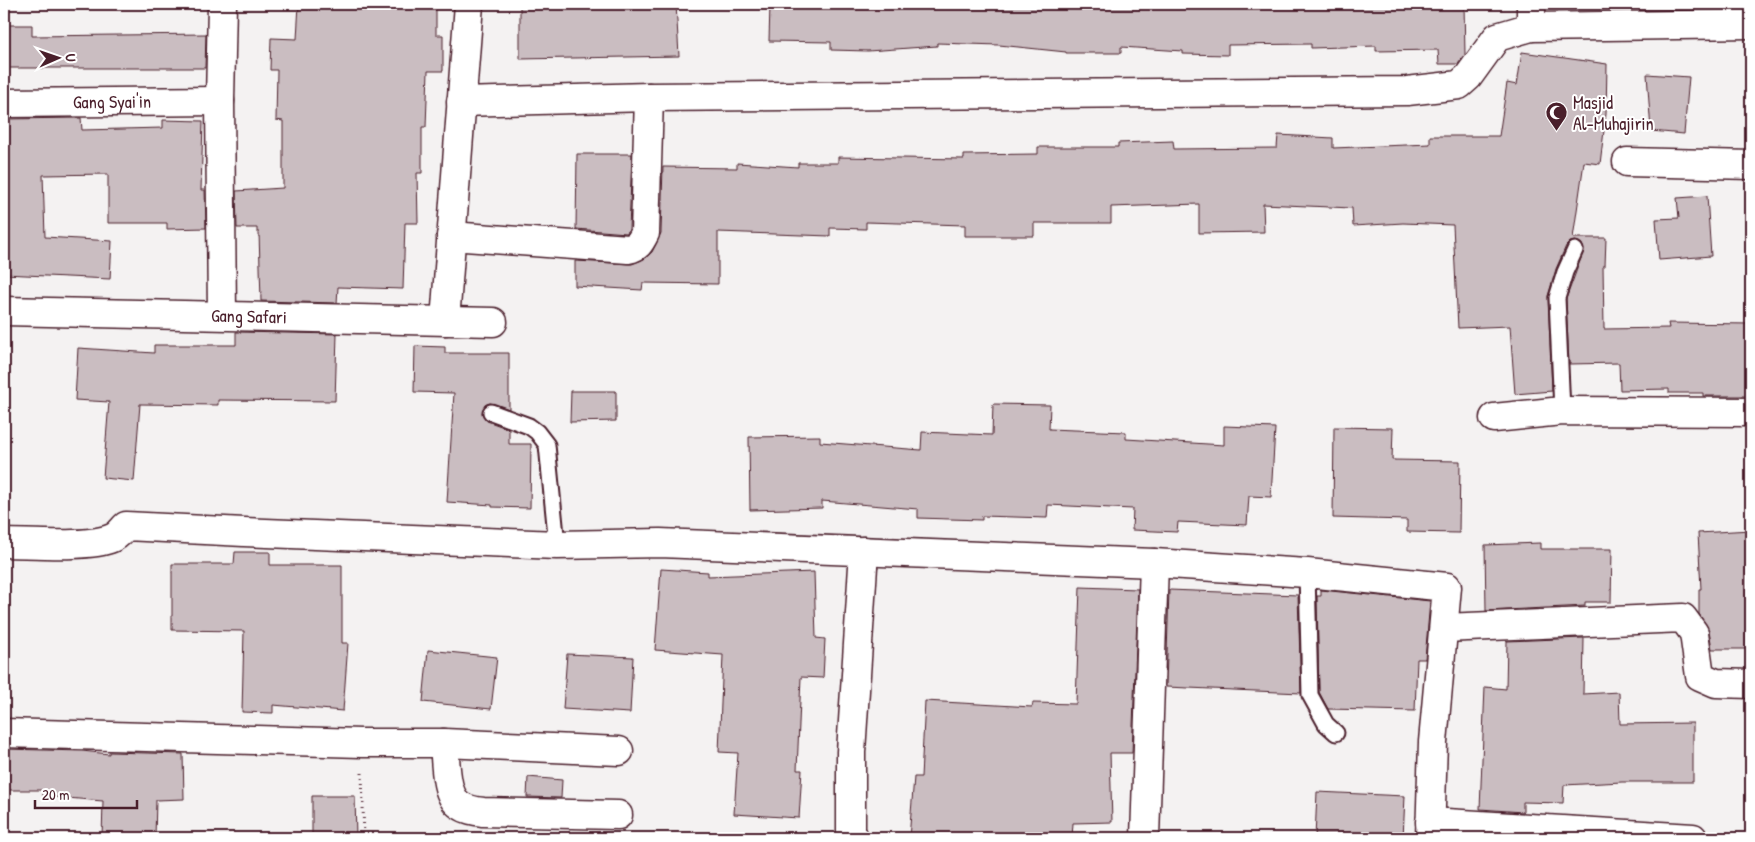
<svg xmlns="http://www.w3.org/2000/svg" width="1755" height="842" viewBox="0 0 1755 842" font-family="'Patrick Hand',sans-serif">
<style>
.building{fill:#cabdc1;stroke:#4a1f2b}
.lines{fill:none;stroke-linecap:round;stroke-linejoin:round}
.lane-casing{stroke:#4a1f2b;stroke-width:19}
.street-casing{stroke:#4a1f2b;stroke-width:31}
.path{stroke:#4a1f2b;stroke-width:3;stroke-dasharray:1 4;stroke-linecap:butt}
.lane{stroke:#fff;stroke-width:15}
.street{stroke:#fff;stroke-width:28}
.labels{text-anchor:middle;stroke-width:4;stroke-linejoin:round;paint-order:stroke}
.street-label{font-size:18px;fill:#4a1f2b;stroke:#fff}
.poi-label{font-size:18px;fill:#4a1f2b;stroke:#fff;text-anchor:start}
</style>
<rect width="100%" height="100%" fill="#f4f2f2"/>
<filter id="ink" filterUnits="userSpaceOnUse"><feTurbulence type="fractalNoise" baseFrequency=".02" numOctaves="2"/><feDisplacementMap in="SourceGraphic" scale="10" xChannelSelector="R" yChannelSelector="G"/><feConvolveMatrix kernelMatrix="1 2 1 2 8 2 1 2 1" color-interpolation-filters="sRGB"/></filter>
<g filter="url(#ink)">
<g class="building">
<polygon points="299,4 436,4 436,35 443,35 443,71 428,71 426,127 422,127 422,173 417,173 418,223 405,223 403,289 338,287 337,303 261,301 259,232 257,232 257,228 237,228 236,191 283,188 283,121 276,120 277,70 270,70 271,38 297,39"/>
<polygon points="520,4 620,4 620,7 676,4 679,56 520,59"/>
<polygon points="770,4 869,4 869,6 908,4 1464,4 1465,55 1458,64 1439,64 1438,50 1376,51 1376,46 1311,48 1311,44 1228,45 1228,55 1183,54 1183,51 1121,47 1121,53 1066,53 1066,52 999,45 937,43 937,46 868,51 831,50 831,42 769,41"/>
<polygon points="4,25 32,25 32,36 206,34 205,68 4,68"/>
<polygon points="1522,52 1607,64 1606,114 1600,164 1584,162 1573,238 1606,238 1605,266 1603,266 1604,329 1669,328 1668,323 1751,324 1751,396 1703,396 1703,393 1669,393 1669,389 1620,390 1619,363 1569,364 1566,299 1584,250 1582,244 1575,241 1570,242 1566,246 1556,269 1548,296 1552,391 1515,394 1510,326 1458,328 1453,225 1403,223 1353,226 1352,208 1263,204 1264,232 1199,233 1199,204 1111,207 1111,223 1034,223 1034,236 965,236 965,225 866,222 866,229 830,228 830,236 718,232 718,284 643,283 642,290 575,286 575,261 632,264 644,259 652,252 661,233 663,167 737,168 737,163 798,167 798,163 838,163 838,157 964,159 964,155 1038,154 1038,147 1118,147 1118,143 1173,141 1174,149 1277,148 1278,135 1333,138 1333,148 1430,144 1430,136 1499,136 1507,83 1517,85"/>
<polygon points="1647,74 1689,77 1684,134 1651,131"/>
<polygon points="81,118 82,130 163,128 163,120 203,121 201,190 205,190 206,228 167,229 167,223 108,223 108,174 43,175 45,237 112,241 110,279 4,274 4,182 9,182 5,119"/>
<polygon points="577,154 632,154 629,229 627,233 576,229"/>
<polygon points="1707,196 1711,256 1659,260 1656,219 1679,218 1677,198"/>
<polygon points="236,332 337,334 335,401 218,400 218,405 140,404 134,481 103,478 109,402 75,400 78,348 154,353 154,345 236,345"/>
<polygon points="415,346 445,347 445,353 509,353 509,409 490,403 485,405 482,413 487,421 509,429 509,444 531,444 530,508 492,507 492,505 447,502 454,393 414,392"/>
<polygon points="571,391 616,391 616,421 570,422"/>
<polygon points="993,404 1050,405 1049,429 1126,432 1126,439 1224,445 1224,426 1275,428 1271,497 1249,496 1247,525 1178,522 1177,532 1132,530 1133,509 1048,505 1047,518 982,516 982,520 918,518 918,509 822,501 822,508 750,510 749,437 820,436 820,442 921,450 922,432 992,435"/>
<polygon points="1334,427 1393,428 1392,460 1460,461 1459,533 1407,532 1407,520 1333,518"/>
<polygon points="1751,530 1751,577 1749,578 1751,649 1712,649 1709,630 1699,614 1699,589 1701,589 1698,533"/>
<polygon points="1540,543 1540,549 1612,549 1611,602 1585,602 1585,606 1486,611 1485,545"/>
<polygon points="235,552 270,552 270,565 342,565 342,643 348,643 343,711 273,705 273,713 242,712 244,631 172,630 172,564 234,564"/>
<polygon points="661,569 708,572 708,576 814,572 816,638 825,639 823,678 801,677 797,770 802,770 799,818 734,814 738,753 719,752 723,655 655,650"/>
<polygon points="1080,587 1138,589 1132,753 1110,753 1112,822 1073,823 1072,838 909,838 914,777 921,777 925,701 1032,707 1033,703 1076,704"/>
<polygon points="1169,590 1298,595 1301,693 1166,687"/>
<polygon points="1321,590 1430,601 1425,659 1417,659 1415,711 1328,709 1319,692 1317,596 1321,596"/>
<polygon points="1584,638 1583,694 1619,692 1620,724 1693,723 1693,782 1622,782 1564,785 1563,803 1523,802 1523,812 1480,809 1485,687 1506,689 1507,641"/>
<polygon points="428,650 497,657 491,709 423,702"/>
<polygon points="567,654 633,657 630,713 563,709"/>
<polygon points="4,749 82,751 109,754 109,752 183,754 184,799 156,800 155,838 102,838 103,801 43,796 43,790 4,790"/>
<polygon points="528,777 562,780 561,798 527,797"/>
<polygon points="1317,792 1405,796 1403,838 1315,838"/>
<polygon points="312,796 355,796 356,838 312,838"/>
</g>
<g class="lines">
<defs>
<g id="lane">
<polyline points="1562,411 1557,298 1565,272 1575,250"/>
<polyline points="491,412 529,426 537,432 547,445 557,545"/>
<polyline points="1307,573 1310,695 1326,724 1336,733"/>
</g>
<g id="street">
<polyline points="222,4 220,101 222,315"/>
<polyline points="1531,27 1531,4"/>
<polyline points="461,102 649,97 1407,91 1459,85 1468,77 1497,37 1531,27 1751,24"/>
<path id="s1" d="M 4,103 L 220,101"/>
<polyline points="1627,162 1751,165"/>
<path d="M 451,236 L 628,249 C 638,247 640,243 645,233 L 649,97"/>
<path id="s2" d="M 4,311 L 493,322"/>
<polyline points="445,321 469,4"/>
<polyline points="1494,418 1562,411 1751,412"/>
<path d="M 4,543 C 31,543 89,548 112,538 C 118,536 122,530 126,526 L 244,532 L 557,545 L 660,543 L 1154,563 L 1307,573 L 1447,587 L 1433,742 L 1430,838"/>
<polyline points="1444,628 1683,618 1694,633 1700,676 1716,683 1751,684"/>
<polyline points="4,733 361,743 444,743 619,751"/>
<path d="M 444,743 C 446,760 444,795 460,805 C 467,810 475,811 483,812 L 618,815"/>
<polyline points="1430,822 1693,838"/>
<polyline points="851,838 851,752 864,551"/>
<polyline points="1145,838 1154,563"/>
</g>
</defs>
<use href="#lane" class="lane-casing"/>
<use href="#street" class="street-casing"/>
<polyline class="path" points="362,773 364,838"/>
<use href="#lane" class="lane"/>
<use href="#street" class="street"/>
</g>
</g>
<defs>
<symbol id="mosque-pin" viewBox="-11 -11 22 30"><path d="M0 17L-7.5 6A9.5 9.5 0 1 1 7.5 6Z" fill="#4a1f2b" stroke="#fff"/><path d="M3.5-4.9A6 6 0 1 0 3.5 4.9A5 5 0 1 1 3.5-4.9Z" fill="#fff"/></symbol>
</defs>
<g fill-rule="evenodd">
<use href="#mosque-pin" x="1544" y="100" width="25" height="34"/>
</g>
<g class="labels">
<g class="street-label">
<text dy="6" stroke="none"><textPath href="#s1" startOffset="108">Gang Syai'in</textPath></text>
<text dy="6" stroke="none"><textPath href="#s2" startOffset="245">Gang Safari</textPath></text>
</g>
<g class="poi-label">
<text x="1573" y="109">Masjid<tspan x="1573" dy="21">Al-Muhajirin</tspan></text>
</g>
</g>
<rect width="1755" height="842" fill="none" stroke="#fff" stroke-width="20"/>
<rect x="10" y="10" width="1735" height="822" fill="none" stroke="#4a1f2b" stroke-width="2" filter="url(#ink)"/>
<g transform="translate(58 58) rotate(88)" stroke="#ffffff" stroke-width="4" paint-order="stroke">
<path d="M0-4L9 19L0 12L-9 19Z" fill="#4a1f2b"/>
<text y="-8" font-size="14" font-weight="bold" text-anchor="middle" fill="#4a1f2b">U</text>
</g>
<path d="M35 800v8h102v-8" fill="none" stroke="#4a1f2b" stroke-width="2.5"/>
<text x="42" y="800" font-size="15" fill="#4a1f2b" stroke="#ffffff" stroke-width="4" paint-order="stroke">20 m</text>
</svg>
